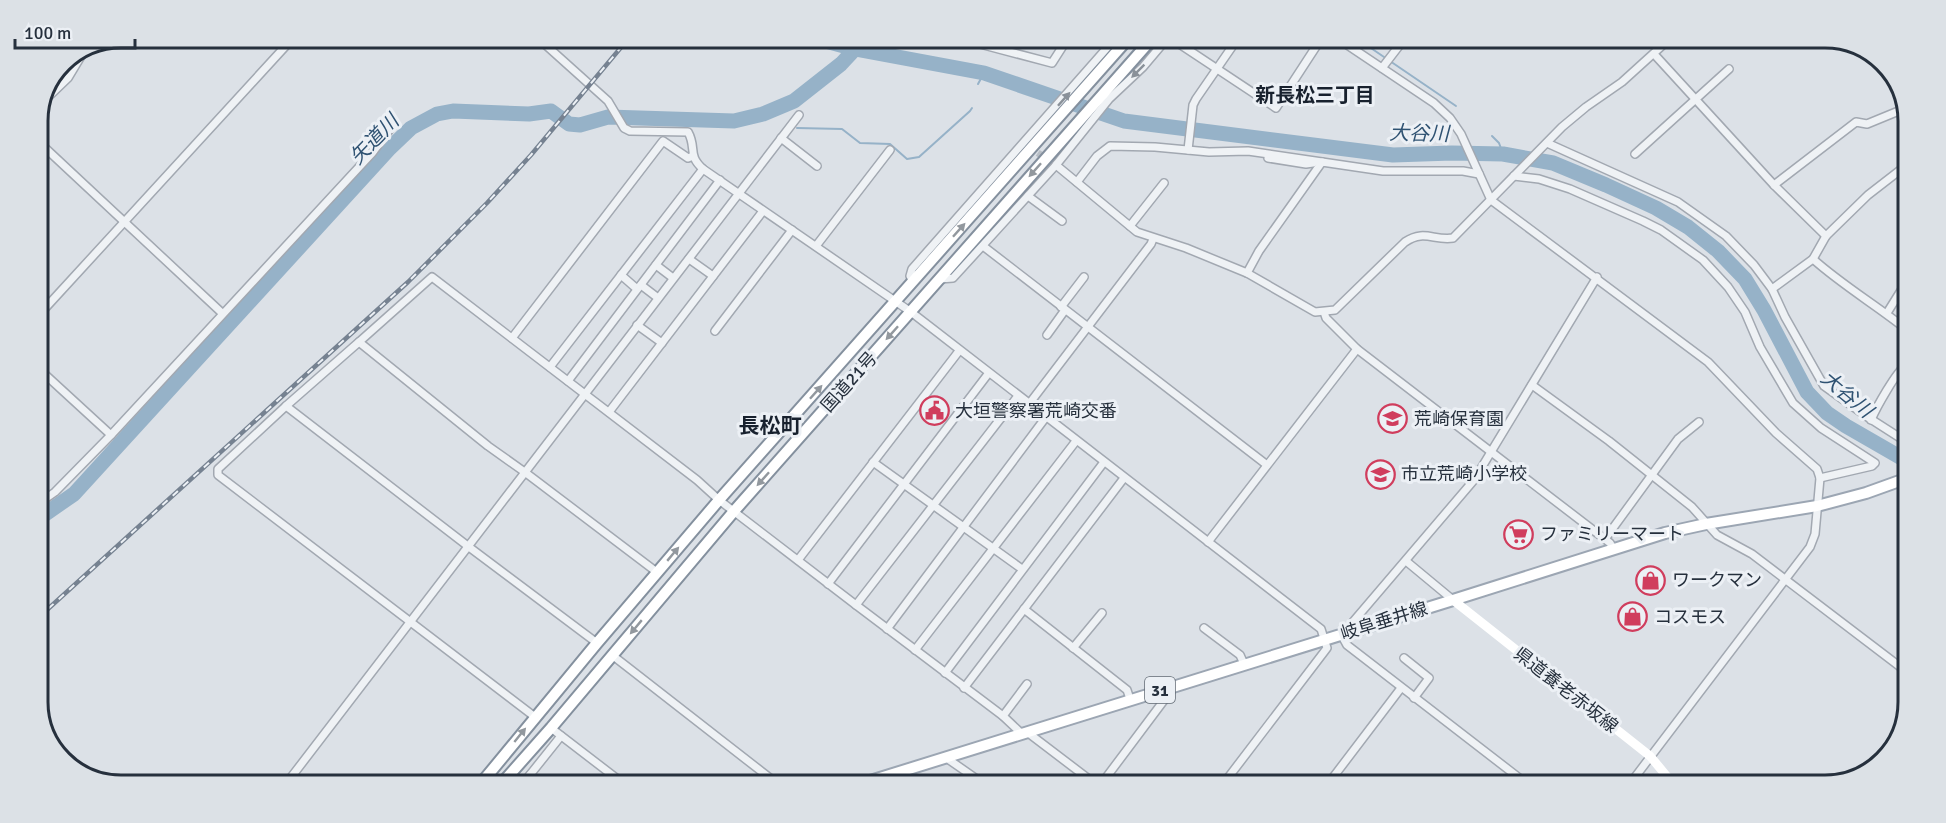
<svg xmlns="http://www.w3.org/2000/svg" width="1946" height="823" viewBox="0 0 1946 823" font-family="Signika,'Noto Sans JP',sans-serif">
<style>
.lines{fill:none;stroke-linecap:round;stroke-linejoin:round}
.stream{stroke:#96b2c8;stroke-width:2}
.river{stroke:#96b2c8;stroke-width:15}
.minor-tunnel{stroke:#b8bec5;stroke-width:7;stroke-dasharray:7 3.5;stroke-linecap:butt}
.minor-casing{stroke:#a2a8b1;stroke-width:10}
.primary-casing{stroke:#9ca6b3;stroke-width:14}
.trunk-casing{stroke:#84909e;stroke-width:14}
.minor{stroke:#eff2f5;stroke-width:7}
.secondary{stroke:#fff;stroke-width:9}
.primary{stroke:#fff;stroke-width:10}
.trunk{stroke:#fff;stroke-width:10}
.rail-casing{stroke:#768291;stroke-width:4.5}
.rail{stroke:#ecf0f5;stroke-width:2;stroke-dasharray:7;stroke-linecap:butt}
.oneway{fill:#8a9199}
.oneway2{fill:#92989e}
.labels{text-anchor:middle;stroke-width:6;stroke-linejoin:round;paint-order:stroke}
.shield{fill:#ecf0f5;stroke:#616a74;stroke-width:1.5}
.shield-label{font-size:16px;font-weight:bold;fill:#26303d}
.street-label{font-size:18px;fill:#26303d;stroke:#ecf0f5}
.poi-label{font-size:18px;fill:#26303d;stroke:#ecf0f5;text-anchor:start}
.neighbourhood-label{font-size:20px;font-weight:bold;fill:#18212e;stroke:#ecf0f5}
.water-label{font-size:20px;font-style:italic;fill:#2f5272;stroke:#ecf0f5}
.quarter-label{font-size:21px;font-weight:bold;fill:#18212e;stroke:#ecf0f5}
.rim{fill:none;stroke:#26303d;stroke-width:3}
</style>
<rect width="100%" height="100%" fill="#dce1e7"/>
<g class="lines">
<g class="stream">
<polyline points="1362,42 1456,106"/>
<polyline points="978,84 984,73"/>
<polyline points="797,128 842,129 860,143 890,144 907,159 919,157 970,111 972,108"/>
<polyline points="1492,136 1499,143 1503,154"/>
</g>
<g class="river">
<polyline points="822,40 855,49 984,73 1124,121 1393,155 1452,153 1503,154 1553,163 1606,185 1656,208 1688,227 1718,251 1745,279 1764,310 1807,392 1827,413 1846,426 1905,460"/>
<polyline points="38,519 74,494 390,148 411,128 437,114 453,111 529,114 551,111 569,124 580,125 608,117 734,121 763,114 794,101 841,64 855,49"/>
</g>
<polyline class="minor-tunnel" points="1029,147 1056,165"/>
<defs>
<g id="minor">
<path d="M 539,39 L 608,101 L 624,128 L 630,131 L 688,132 C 697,148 687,155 703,169 L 911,312 L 1321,629 L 1327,648 L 1324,652 L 1224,783"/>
<polyline points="982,41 980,44 1052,63 1066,41"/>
<polyline points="1175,41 1276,108 1319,42"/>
<polyline points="1343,42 1434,103 1450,118 1461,134 1491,200 1708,362 1776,433 1817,469 1820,478 1815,534 1810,547 1629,785"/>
<polyline points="1654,54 1774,185 1826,236"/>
<polyline points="1382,68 1402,42"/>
<polyline points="44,101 68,78 83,53"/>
<polyline points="781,138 817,166"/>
<polyline points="1547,143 1678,202 1726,236 1754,265 1772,289 1785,317 1824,386 1866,416 1905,441"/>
<polyline points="38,150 42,145 222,313"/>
<polyline points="1188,150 1193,105 1196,99 1236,41"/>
<polyline points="1635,154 1729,69"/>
<polyline points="1268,158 1306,164 1313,163"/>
<path d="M 1056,165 L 1137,232 L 1186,248 L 1247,273 L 1315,312 L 1335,310 L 1405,242 C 1424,229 1434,241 1453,238 L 1562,127 L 1586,107 L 1622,82 L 1665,43"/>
<polyline points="1514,176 1539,179 1570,189 1643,221 1661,230 1703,260 1728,287 1745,312 1760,347 1793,403 1821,428 1875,463 1872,466 1820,478"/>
<polyline points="1077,182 1097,156 1110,146 1155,147 1209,152 1248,151 1322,162"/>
<polyline points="1774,185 1856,122 1867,124 1906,108"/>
<polyline points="1028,196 1062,221"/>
<polyline points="1130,226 1164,183"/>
<polyline points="816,246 890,150"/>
<polyline points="983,246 1267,465"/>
<polyline points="689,259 713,276"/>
<path d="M 1813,259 C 1842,285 1876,305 1906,329"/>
<polyline points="656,265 673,278"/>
<polyline points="1247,273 1259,251 1322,162 1383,171 1463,171 1479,174"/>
<polyline points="621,275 637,289"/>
<polyline points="940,279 953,278 1056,165 1109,99 1143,67 1165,41"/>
<polyline points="913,282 910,276 912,269 1113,41"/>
<polyline points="641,285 658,298"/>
<polyline points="1772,289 1813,259 1826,236 1868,195 1908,164"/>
<polyline points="1061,307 1084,277"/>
<polyline points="1324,312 1326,318 1357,349 1610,543 1613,548"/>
<polyline points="1887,313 1907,281"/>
<polyline points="38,316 293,38"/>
<polyline points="637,325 662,343"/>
<polyline points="715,331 792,230"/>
<polyline points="1047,335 1065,310"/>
<polyline points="512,338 663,141 688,158 693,156"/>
<polyline points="359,342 432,277 697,480 719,500 856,605 1003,716 1022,734"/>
<polyline points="550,367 703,169"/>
<polyline points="38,368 111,435"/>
<polyline points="568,381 720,180"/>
<polyline points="1532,385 1609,441 1692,507 1717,535 1752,554 1903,669"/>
<polyline points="1029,404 1151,244 1153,239"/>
<polyline points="286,406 359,342 488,446 526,473 658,573"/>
<polyline points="609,412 763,211"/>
<path d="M 1871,420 C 1876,408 1896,372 1906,365"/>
<polyline points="873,462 1022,569"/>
<polyline points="38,504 55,492 111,435 373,152 393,125"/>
<polyline points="1605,539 1678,439 1699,422"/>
<polyline points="1208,542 1357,349"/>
<polyline points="798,560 959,351"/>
<polyline points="1406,561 1453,600"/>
<polyline points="828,584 988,374"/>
<polyline points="856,605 1018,396"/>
<polyline points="1024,609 1127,690 1130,699"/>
<polyline points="1204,628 1240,655 1244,664"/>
<polyline points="887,629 1046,417"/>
<polyline points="1352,631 1352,623 1474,480 1597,277"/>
<polyline points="1341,634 1347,645 1527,784"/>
<polyline points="1073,648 1102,613"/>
<polyline points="915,650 1076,441"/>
<polyline points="612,655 775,782"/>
<polyline points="1404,658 1429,678 1414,698"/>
<polyline points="945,673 1104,462"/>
<polyline points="964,688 1124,478"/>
<polyline points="1003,716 1027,684"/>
<polyline points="535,717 218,475 218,469 286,406 469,547 597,643"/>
<polyline points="551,728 620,781"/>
<polyline points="1027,732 1094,783"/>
<polyline points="945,757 981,782"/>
<polyline points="530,775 537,781"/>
<polyline points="289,780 799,115"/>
<polyline points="525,781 561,736"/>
<polyline points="1102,783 1174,687"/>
<polyline points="1328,784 1401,688"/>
</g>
<polyline id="primary" points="867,782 1453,600 1665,533 1706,524 1817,506 1866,493 1905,479"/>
<g id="trunk">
<polyline points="483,781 597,643 719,500 1126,41"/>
<polyline points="504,781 551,728 735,510 1150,41"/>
</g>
</defs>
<use href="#minor" class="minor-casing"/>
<use href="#primary" class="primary-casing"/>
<use href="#trunk" class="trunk-casing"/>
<use href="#minor" class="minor"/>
<polyline class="secondary" points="1453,600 1650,756 1674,785"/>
<use href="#primary" class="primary"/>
<use href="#trunk" class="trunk"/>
<defs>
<polyline id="rail" points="38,618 408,282 487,203 531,155 628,39"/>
</defs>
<use href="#rail" class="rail-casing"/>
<use href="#rail" class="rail"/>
</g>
<defs><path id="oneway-solid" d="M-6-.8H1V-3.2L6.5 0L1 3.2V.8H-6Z" transform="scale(1.5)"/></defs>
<g class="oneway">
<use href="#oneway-solid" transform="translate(1138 71) rotate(135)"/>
<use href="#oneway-solid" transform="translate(1064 99) rotate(-48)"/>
</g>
<g class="oneway2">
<use href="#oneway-solid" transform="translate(1035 170) rotate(132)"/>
<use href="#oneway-solid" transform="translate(959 230) rotate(-48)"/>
<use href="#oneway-solid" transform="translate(892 333) rotate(132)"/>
<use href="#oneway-solid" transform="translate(816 392) rotate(-48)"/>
<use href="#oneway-solid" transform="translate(763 479) rotate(132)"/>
<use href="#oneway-solid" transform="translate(673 554) rotate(-50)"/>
<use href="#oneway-solid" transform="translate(636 627) rotate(130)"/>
<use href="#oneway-solid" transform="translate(520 735) rotate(-51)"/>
</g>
<defs>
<symbol id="civic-ring" viewBox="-11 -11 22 22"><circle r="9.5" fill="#ecf0f5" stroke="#d03d5d" stroke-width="1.5"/><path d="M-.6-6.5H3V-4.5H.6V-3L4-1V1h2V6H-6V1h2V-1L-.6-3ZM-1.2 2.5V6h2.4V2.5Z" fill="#d03d5d"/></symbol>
<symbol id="school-ring" viewBox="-11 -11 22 22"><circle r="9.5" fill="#ecf0f5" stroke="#d03d5d" stroke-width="1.5"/><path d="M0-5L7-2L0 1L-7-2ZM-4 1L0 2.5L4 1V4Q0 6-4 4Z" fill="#d03d5d"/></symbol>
<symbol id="supermarket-ring" viewBox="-11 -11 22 22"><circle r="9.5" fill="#ecf0f5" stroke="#d03d5d" stroke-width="1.5"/><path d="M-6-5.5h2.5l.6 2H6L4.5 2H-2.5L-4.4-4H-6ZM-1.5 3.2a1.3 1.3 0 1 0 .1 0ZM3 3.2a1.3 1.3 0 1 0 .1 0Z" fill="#d03d5d"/></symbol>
<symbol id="shop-ring" viewBox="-11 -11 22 22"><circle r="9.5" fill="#ecf0f5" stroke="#d03d5d" stroke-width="1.5"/><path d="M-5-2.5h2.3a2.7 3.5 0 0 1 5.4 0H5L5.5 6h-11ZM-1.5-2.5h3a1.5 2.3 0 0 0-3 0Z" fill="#d03d5d"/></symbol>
</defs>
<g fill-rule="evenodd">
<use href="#civic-ring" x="918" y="394" width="33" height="33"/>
<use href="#school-ring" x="1376" y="402" width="33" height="33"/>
<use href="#school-ring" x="1364" y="458" width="33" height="33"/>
<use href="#supermarket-ring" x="1502" y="518" width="33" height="33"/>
<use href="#shop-ring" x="1634" y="564" width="33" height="33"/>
<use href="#shop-ring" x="1616" y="600" width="33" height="33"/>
</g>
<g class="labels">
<rect class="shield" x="1145" y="677" width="30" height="26" rx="4.5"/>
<g class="shield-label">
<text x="1160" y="696">31</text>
</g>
<g class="street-label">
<text transform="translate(849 382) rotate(-48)" y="6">国道21号</text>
<text transform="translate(1384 621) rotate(-17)" y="6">岐阜垂井線</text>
<text transform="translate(1566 690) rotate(38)" y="6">県道養老赤坂線</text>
</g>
<g class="poi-label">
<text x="955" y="417">大垣警察署荒崎交番</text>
<text x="1414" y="425">荒崎保育園</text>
<text x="1401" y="480">市立荒崎小学校</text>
<text x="1540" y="540">ファミリーマート</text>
<text x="1672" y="586">ワークマン</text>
<text x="1654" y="623">コスモス</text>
</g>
<g class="neighbourhood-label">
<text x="1315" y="102">新長松三丁目</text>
</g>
<g class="water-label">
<text transform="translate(1419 133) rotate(1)" y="7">大谷川</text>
<text transform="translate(374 139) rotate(-46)" y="7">矢道川</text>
<text transform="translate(1847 394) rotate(40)" y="7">大谷川</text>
</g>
<g class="quarter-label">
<text x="770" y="433">長松町</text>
</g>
</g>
<path d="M0 0H1946V823H0ZM121 48H1825A73 73 0 0 1 1898 121V702A73 73 0 0 1 1825 775H121A73 73 0 0 1 48 702V121A73 73 0 0 1 121 48Z" fill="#dce1e6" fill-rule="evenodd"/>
<path class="rim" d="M121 48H1825A73 73 0 0 1 1898 121V702A73 73 0 0 1 1825 775H121A73 73 0 0 1 48 702V121A73 73 0 0 1 121 48Z"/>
<path d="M15 39v9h120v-9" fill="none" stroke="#26303d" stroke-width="3"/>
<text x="24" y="39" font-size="18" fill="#26303d" stroke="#ecf0f5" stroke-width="4.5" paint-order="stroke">100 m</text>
</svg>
